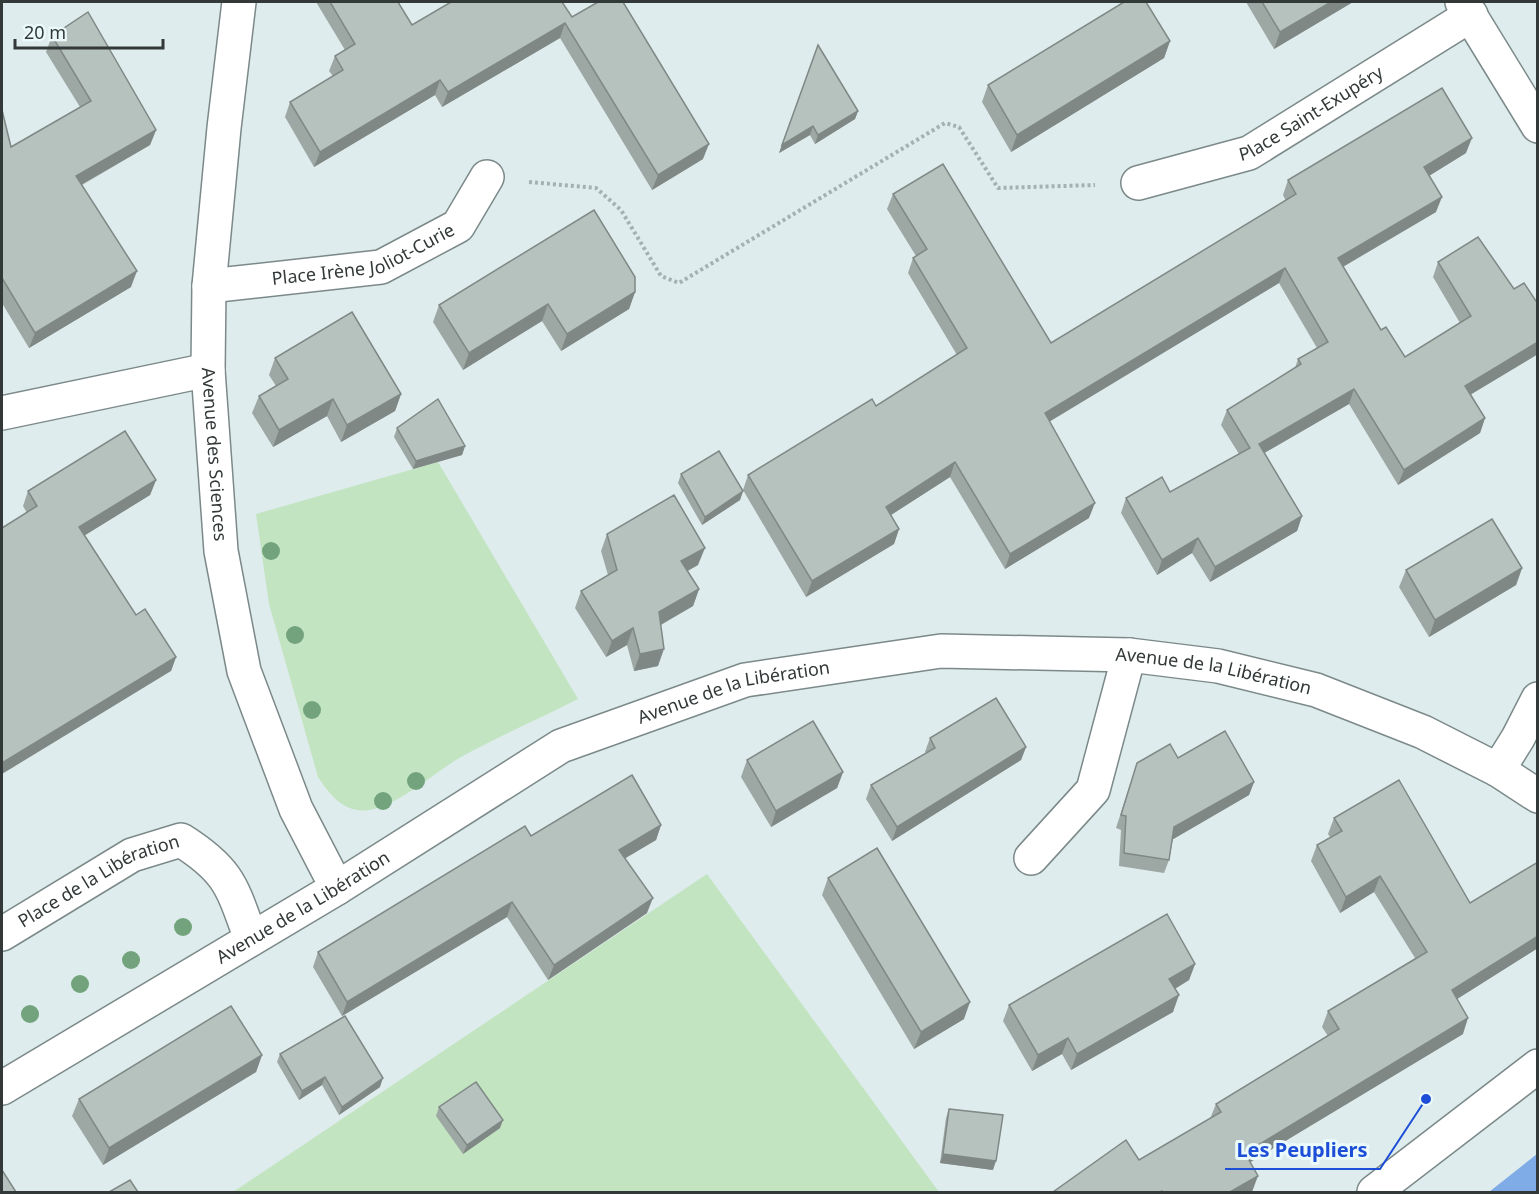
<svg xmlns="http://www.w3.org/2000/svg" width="1539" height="1194" viewBox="0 0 1539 1194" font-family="'Noto Sans',sans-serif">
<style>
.green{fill:#c3e4c1}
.water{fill:#7face7}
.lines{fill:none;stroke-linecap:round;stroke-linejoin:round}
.minor-casing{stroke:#7c8989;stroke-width:36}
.path{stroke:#a5b0b1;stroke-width:4;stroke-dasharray:3 3;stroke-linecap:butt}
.minor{stroke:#fff;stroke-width:33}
.tree{fill:#73a37d}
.wall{fill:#9da7a3}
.shaded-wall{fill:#7f8885}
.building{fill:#b6c2be;stroke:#7f8885;stroke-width:1.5}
.labels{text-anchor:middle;stroke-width:6;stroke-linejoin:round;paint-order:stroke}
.street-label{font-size:18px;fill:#333939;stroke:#ebfafa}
.leader{fill:none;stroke:#1d4ed8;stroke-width:2}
.callout-dot{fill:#1d4ed8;stroke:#ebfafa;stroke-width:2}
.callout-label{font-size:20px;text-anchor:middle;font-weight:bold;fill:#1d4ed8;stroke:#ebfafa;stroke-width:6;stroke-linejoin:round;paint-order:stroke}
</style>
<rect width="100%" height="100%" fill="#deeced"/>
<g class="green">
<path d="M 438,462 L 578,699 C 539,719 499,736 461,757 C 435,772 399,805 369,810 C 345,814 330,795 318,777 L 269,604 L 256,514 Z"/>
<polygon points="707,874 939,1192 233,1192"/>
</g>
<polygon class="water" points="1537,1154 1537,1192 1489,1192"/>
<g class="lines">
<defs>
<g id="minor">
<path id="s1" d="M 239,2 L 224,128 L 209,286 L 208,370 L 221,551 L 244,671 L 296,809 L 337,888"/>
<polyline points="1462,2 1538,126"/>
<path id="s2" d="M 1138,183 L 1249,153 L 1471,15"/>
<path id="s3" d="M 209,286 L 381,267 L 458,226 L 487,177"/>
<polyline points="2,413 208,370"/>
<polyline points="1498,770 1518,738 1538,699"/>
<polyline points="1031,858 1093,790 1129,655"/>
<path id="s4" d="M 2,934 L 132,855 L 181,840 C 230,871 232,887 251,939"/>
<path id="s5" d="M 2,1088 L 337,888 L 561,746 L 745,680 L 941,651 L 1129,655 L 1218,666 L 1316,690 L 1423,732 L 1498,770 L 1538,796"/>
<polyline points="1374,1192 1538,1066"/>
</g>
</defs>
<use href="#minor" class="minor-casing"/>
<polyline class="path" points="529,182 596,188 621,210 661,276 679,283 945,123 959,127 998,188 1095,185"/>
<use href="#minor" class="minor"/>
</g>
<g class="tree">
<circle cx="271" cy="551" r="9"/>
<circle cx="295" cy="635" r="9"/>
<circle cx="312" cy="710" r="9"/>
<circle cx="416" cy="781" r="9"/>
<circle cx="383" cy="801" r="9"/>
<circle cx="183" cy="927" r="9"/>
<circle cx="131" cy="960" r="9"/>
<circle cx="80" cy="984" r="9"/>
<circle cx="30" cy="1014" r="9"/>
</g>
<g class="wall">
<polygon points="316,2 398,2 412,25 572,17 703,159 652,190 560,38 442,107 435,95 314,167 285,117 290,102 333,76 329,71 335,56 345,50"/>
<polygon points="1246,2 1353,2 1274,49"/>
<polygon points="52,36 156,130 150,145 82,185 131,287 29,348 2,303 2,110 11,147 80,107 46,52"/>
<polygon points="1170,41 1164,58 1011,152 982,102 988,85"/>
<polygon points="818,45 858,111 855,119 815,144 810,135 779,153"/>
<polygon points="1466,153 1429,176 1436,212 1343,267 1381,330 1405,357 1460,323 1433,277 1438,262 1538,354 1471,394 1485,418 1480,433 1398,485 1349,404 1264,453 1302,516 1297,531 1210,582 1192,553 1157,575 1121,513 1126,498 1170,492 1239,454 1221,425 1227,410 1295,368 1298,359 1317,348 1279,283 1049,421 1089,518 1005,569 950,477 891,515 899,529 894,544 806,597 743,490 748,475 876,406 957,355 908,273 913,258 916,256 887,209 893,194 1051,343 1286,201 1283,195 1288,180"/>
<polygon points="635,292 629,309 561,351 542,321 463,370 433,322 439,305"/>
<polygon points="275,358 401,394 395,411 341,442 327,416 273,447 252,413 259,396 276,386 269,375"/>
<polygon points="397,428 465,446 462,455 413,469 394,437"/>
<polygon points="681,474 743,491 740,500 702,525 678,483"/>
<polygon points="156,480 150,495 85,535 136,615 176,657 171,671 27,513 23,506 28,491"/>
<polygon points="607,534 698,565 688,571 699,589 693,606 661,625 658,666 634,671 627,645 606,657 575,608 581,591 608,575 601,551"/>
<polygon points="1522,568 1516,585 1429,637 1399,587 1406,570"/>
<polygon points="930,738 1026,747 1021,760 892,841 866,799 871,785 926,753 925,752"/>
<polygon points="1178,758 1254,782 1249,795 1173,839 1169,860 1164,873 1119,866 1121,830 1116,828 1137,763"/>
<polygon points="747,760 843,772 837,788 771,827 741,777"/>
<polygon points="1334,818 1470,903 1538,862 1538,948 1457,999 1463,1034 1250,1162 1252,1192 1053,1192 1139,1160 1210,1119 1216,1104 1328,1036 1322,1027 1328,1011 1415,958 1374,892 1340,913 1311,861 1317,845 1330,837 1328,834"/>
<polygon points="661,825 656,840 625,858 647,913 548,980 507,917 342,1016 313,967 318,952 531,836"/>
<polygon points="828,878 964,1019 914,1049 822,895"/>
<polygon points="1195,964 1189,980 1175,989 1173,1012 1071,1070 1062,1054 1032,1071 1003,1021 1009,1005"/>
<polygon points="280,1054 380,1087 339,1115 322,1085 299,1100 277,1062"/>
<polygon points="262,1055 256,1072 103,1165 72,1116 79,1099"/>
<polygon points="439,1107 500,1128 463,1154 436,1116"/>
<polygon points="949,1109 993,1170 940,1163 946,1118"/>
</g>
<g class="shaded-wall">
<polygon points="1331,2 1353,2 1274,49 1280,32"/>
<polygon points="565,23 560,38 442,107 448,92"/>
<polygon points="1170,41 1164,58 1011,152 1017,135"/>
<polygon points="440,80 435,95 314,167 320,152"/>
<polygon points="858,111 855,119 815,144 818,135"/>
<polygon points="813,126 810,135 779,153 782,145"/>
<polygon points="156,130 150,145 70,191 76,176"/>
<polygon points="1472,138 1466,153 1419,182 1424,167"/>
<polygon points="709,144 703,159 652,190 658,175"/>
<polygon points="1442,197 1436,212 1332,273 1338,258"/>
<polygon points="1285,268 1279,283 1039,428 1045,413"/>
<polygon points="137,271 131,287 29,348 35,333"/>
<polygon points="635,292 629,309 561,351 567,334"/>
<polygon points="548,304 542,321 463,370 469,353"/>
<polygon points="1538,342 1538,354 1460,401 1465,386"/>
<polygon points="1354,389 1349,404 1254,459 1259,444"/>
<polygon points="401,394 395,411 341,442 347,425"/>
<polygon points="333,399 327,416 273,447 279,430"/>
<polygon points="1485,418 1480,433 1398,485 1404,470"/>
<polygon points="465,446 462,455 413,469 416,461"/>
<polygon points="955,462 950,477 880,522 886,507"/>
<polygon points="156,480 150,495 74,542 79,527"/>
<polygon points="743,491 740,500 702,525 705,517"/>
<polygon points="1095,503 1089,518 1005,569 1010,554"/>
<polygon points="1302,516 1297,531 1210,582 1215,567"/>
<polygon points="899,529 894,544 806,597 812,581"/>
<polygon points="1198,538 1192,553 1157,575 1162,560"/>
<polygon points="705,548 698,565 675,577 681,561"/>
<polygon points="1522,568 1516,585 1429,637 1435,620"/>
<polygon points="699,589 693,606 653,629 659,612"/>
<polygon points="633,628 627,645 606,657 612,641"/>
<polygon points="664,649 658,666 634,671 640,654"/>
<polygon points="176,657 171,671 2,774 2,763"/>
<polygon points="1026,747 1021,760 892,841 897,827"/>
<polygon points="843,772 837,788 771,827 776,811"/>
<polygon points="1254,782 1249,795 1170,841 1174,827"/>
<polygon points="661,825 656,840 614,865 619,850"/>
<polygon points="1380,876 1374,892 1340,913 1346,897"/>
<polygon points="653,898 647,913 548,980 554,965"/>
<polygon points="512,902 507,917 342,1016 347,1002"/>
<polygon points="1538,936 1538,948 1446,1006 1452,990"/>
<polygon points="1195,964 1189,980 1163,996 1169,979"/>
<polygon points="1179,995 1173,1012 1071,1070 1077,1054"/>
<polygon points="970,1002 964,1019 914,1049 921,1032"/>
<polygon points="1468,1018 1463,1034 1239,1169 1245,1153"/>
<polygon points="1068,1038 1062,1054 1032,1071 1038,1055"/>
<polygon points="262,1055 256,1072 103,1165 109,1148"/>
<polygon points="325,1077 322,1085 299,1100 302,1091"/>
<polygon points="383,1078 380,1087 339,1115 342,1107"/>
<polygon points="503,1120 500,1128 463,1154 467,1145"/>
<polygon points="943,1154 996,1161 993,1170 940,1163"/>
<polygon points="1258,1176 1252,1192 1230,1192"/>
</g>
<g class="building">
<polygon points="330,2 398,2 412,25 451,2 562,2 572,17 598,2 623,2 709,144 658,175 565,23 448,92 440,80 320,152 290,102 343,70 335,56 355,44"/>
<polygon points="1124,2 1146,2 1170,41 1017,135 988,85"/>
<polygon points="1262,2 1331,2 1280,32"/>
<polygon points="88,12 156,130 76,176 137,271 35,333 2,278 2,110 11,147 91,101 52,36"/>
<polygon points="818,45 858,111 818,135 813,126 782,145"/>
<polygon points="1442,88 1472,138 1424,167 1442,197 1338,258 1381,330 1386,327 1405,357 1471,316 1438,262 1478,237 1514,289 1524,283 1538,304 1538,342 1465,386 1485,418 1404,470 1354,389 1259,444 1302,516 1215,567 1198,538 1162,560 1126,498 1162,477 1170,492 1250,448 1227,410 1301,364 1298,359 1328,342 1285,268 1045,413 1095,503 1010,554 955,462 886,507 899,529 812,581 748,475 872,399 876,406 967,348 913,258 927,249 893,194 943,164 1051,343 1296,194 1288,180"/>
<polygon points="594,210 635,277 635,292 567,334 548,304 469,353 439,305"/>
<polygon points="352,312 401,394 347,425 333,399 279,430 259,396 288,379 275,358"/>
<polygon points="438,399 465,446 416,461 397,428"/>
<polygon points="125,431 156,480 79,527 136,615 145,609 176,657 2,763 2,528 37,506 28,491"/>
<polygon points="719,451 743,491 705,517 681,474"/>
<polygon points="674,495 705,548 681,561 699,589 659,612 664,649 640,654 633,628 612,641 581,591 617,570 607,534"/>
<polygon points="1492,519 1522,568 1435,620 1406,570"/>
<polygon points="996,698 1026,747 897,827 871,785 935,748 930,738"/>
<polygon points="813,721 843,772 776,811 747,760"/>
<polygon points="1225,731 1254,782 1174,827 1169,860 1124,853 1126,816 1121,815 1137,763 1170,744 1178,758"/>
<polygon points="632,775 661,825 619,850 653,898 554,965 512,902 347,1002 318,952 525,826 531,836"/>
<polygon points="1399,780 1470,903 1538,862 1538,936 1452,990 1468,1018 1245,1153 1258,1176 1230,1192 1163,1192 1162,1191 1159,1192 1053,1192 1126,1140 1139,1160 1221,1112 1216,1104 1339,1029 1328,1011 1427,952 1380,876 1346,897 1317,845 1342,831 1334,818"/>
<polygon points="877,848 970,1002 921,1032 828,878"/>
<polygon points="1167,914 1195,964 1169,979 1179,995 1077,1054 1068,1038 1038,1055 1009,1005"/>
<polygon points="231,1006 262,1055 109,1148 79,1099"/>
<polygon points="345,1016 383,1078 342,1107 325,1077 302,1091 280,1054"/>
<polygon points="476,1082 503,1120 467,1145 439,1107"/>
<polygon points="949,1109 1003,1115 996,1161 943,1154"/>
<polygon points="2,1170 16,1192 2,1192"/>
<polygon points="130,1180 138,1192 109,1192"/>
</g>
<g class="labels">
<g class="street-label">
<text dy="6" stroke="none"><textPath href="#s2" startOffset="188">Place Saint-Exupéry</textPath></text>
<text dy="6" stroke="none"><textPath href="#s3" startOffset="159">Place Irène Joliot-Curie</textPath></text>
<text dy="6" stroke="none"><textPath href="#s1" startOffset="454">Avenue des Sciences</textPath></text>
<text dy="6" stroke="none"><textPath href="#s5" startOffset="1323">Avenue de la Libération</textPath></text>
<text dy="6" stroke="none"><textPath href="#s5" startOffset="837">Avenue de la Libération</textPath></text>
<text dy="6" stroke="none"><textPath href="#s4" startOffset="111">Place de la Libération</textPath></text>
<text dy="6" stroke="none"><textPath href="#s5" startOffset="351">Avenue de la Libération</textPath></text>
</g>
</g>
<path class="leader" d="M1426 1099L1380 1169H1225"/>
<circle class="callout-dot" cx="1426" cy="1099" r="6"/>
<g class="callout-label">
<text x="1302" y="1157">Les Peupliers</text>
</g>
<rect width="1539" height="1194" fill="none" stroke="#333939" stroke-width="6"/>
<path d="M15 39v9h148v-9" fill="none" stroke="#333939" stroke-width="3"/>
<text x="24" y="39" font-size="18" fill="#333939" stroke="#ebfafa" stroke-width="4.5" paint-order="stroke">20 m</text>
</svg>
